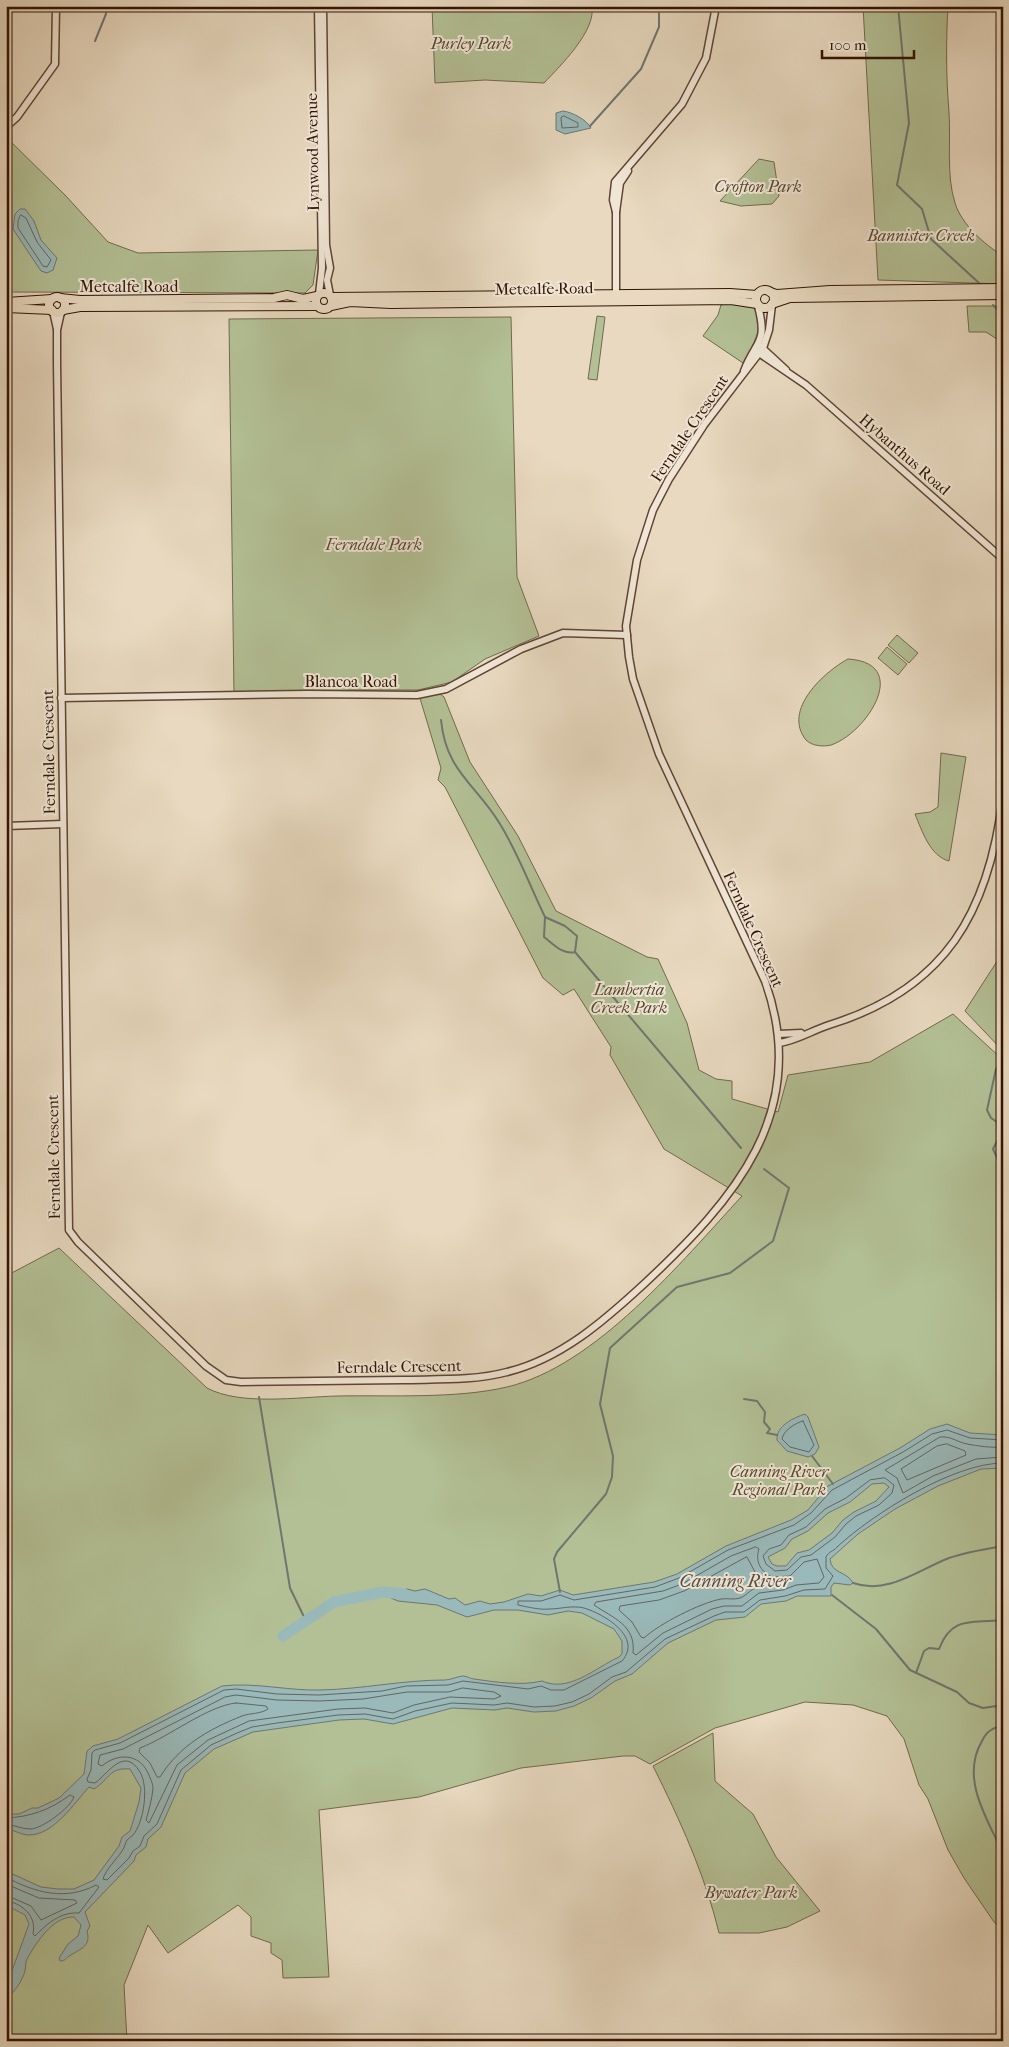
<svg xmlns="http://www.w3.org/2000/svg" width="1009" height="2047" viewBox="0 0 1009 2047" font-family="'IM FELL French Canon',serif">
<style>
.green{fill:#b3c095;stroke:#726a4c}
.water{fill:#99b9ba;stroke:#6f7770;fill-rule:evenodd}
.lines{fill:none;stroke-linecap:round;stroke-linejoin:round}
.shore{stroke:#65665e;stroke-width:1}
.stream{stroke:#6f7770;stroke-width:2}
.river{stroke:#99b9ba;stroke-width:11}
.minor-casing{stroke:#5f4432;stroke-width:9}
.major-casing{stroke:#311302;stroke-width:10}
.minor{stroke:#f0e6d6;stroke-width:6}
.major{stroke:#e8d9c0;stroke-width:8}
.labels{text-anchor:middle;stroke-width:4;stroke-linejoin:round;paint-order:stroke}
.park-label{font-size:16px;font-style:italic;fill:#58472e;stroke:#f0e6d6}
.street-label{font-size:16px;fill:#311302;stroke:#f0e6d6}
.water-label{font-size:18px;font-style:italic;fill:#554d42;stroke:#f0e6d6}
</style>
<rect width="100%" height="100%" fill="#e8d9c0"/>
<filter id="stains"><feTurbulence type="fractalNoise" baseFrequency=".004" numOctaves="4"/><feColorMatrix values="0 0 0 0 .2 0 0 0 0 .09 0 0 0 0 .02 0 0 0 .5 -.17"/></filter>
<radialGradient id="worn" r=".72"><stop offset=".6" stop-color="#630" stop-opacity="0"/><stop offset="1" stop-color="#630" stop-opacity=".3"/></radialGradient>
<g class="green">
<path d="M 432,6 L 592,6 C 596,31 561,65 544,83 L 485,80 L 435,83 Z"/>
<path d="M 863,6 L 948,6 C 946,41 946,77 949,112 C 951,143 946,174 955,203 C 962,225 984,244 1003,256 L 1003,284 L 878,280 Z"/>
<polygon points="6,137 65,195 108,242 138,253 318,250 313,285 305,293 6,292"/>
<polygon points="759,159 774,162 779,196 772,204 741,206 720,201"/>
<path d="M 725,304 C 733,304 745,302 752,306 C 771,317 750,351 743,363 L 703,336 L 718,315 L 721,305 Z"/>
<polygon points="967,306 1003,306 1003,343 986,332 969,332"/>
<polygon points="597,316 605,317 597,380 588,379"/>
<polygon points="511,317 517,577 539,636 485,659 452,682 418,690 352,690 234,696 229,319"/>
<polygon points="897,635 918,653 909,663 888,645"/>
<polygon points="887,647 907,664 898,675 878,658"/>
<path d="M 848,659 C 912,663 867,733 831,745 C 823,747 812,746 806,740 C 782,710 824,672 848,659 Z"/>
<path d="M 436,691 L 444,697 L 470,762 L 518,836 L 556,911 L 647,957 L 658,959 L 687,1023 L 699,1070 L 716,1079 L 732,1081 L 732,1099 L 778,1112 L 788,1075 L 870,1062 L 953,1014 L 1003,1060 L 1003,1929 L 994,1922 L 964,1878 L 948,1850 L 928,1799 L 919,1785 L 904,1739 L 887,1716 L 853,1705 L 805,1702 L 715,1728 L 650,1764 L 635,1756 L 623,1756 L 521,1768 L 419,1797 L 319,1810 L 329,1977 L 283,1978 L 282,1960 L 271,1953 L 271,1943 L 251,1936 L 251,1917 L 238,1905 L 168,1953 L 148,1925 L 124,1985 L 127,2041 L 6,2041 L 6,1276 L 59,1248 L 207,1388 C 241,1406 298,1397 337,1396 C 390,1395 456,1399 507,1387 C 596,1366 682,1261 742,1196 L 664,1149 L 610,1055 L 611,1047 L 574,989 L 563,995 L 543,978 L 445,787 L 438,780 L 441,768 L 419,695 Z"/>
<path d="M 941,753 L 966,757 L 949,861 C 930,856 922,831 915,814 L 930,812 L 938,807 Z"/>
<polygon points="1003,952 1003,1051 965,1011"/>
<path d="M 713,1733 L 715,1781 L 753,1814 L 776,1857 L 820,1911 L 787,1927 L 759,1933 L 719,1933 C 705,1875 680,1820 653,1766 Z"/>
</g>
<g class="water">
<path d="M 563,111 C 572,112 587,120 591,128 L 565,134 L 556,130 L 556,113 Z"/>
<polygon points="20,209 25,209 34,221 41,240 57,258 53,270 47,273 41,271 13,229 15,214"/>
<path d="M 805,1414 L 808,1417 L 819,1447 L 815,1454 L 808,1457 L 787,1451 L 777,1440 C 776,1426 793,1418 805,1414 Z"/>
<path d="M 947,1424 L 970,1433 L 1003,1435 L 1003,1468 L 981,1469 L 938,1486 L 895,1509 L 858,1534 L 830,1559 C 831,1574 847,1571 853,1583 L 850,1585 L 834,1583 L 831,1587 L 831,1596 L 797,1596 L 786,1601 L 761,1604 L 745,1617 L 716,1620 L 668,1643 L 632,1674 L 615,1681 L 591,1698 L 574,1706 L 556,1711 L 534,1712 L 507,1708 L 495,1710 L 452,1708 L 393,1724 L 364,1719 L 339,1720 L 253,1732 L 214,1749 L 185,1773 L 161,1827 L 148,1839 L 146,1847 L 136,1855 L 134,1861 L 85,1912 L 90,1926 L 87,1931 C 91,1946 82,1948 71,1955 C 65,1958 66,1961 60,1961 L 59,1958 L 68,1944 L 78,1936 L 81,1925 L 74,1917 C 53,1916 36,1943 27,1959 C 25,1963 26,1967 25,1971 C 22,1981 15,1992 6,1999 L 6,1987 L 29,1924 L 25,1915 L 6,1905 L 6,1871 L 41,1887 L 58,1889 L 74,1889 L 94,1880 L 119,1846 L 122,1837 L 130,1831 L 139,1802 L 141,1788 L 130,1769 C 109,1767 110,1779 94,1789 L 89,1787 C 75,1802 54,1835 29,1835 C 22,1835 13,1830 6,1828 L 6,1814 L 19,1814 L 32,1808 L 38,1808 L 59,1798 L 84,1774 L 87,1751 L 93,1746 L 118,1739 L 222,1686 C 255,1682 288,1691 321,1690 C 363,1689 403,1680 445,1680 C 451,1680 458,1676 463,1676 C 467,1676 471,1679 474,1679 C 495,1682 522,1686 542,1681 C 569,1693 595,1668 619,1657 L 622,1654 L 622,1641 L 614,1629 L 582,1613 L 568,1611 L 548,1615 L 518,1610 L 494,1610 L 467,1617 L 437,1605 L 398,1601 L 391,1598 L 390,1593 L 407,1589 L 415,1591 L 425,1589 L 449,1599 L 455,1598 L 465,1605 L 480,1601 L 490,1604 L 504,1602 L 528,1594 L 541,1596 L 560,1590 L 573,1595 L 654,1582 L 677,1574 L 726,1546 L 791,1520 L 808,1510 L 828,1486 L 900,1448 L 930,1429 ZM 884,1483 L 889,1487 L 876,1501 L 854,1512 L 843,1520 L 832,1533 L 809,1550 L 797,1553 L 786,1566 L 777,1566 L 772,1564 L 768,1557 L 785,1548 L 792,1539 L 808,1531 L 828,1513 L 850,1502 L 872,1484 Z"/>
</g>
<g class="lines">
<g class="shore">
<polygon points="564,116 578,123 578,127 562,128 561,118"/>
<polygon points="21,215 26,218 37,242 51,260 47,267 43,266 18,228 18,221"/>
<path d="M 803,1421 L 814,1445 L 809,1452 L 790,1447 L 782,1439 C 783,1431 795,1423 803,1421 Z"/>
<path d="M 1003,1440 L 970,1438 L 947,1430 L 932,1434 L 903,1452 L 832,1490 L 811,1513 L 794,1525 L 728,1550 L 679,1578 L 655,1587 L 574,1600 L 560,1595 L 541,1601 L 518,1601 L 518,1605 C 528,1607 539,1610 549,1609 C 561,1609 572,1605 584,1608 C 604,1614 643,1637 622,1661 L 564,1690 L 551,1690 L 541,1686 L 528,1689 L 463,1681 L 448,1685 L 406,1686 L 382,1691 L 319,1695 L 277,1694 L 236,1689 L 224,1690 L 120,1743 L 95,1750 L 92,1753 L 91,1770 L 87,1779 L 88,1782 L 95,1783 C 107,1775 124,1745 140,1772 C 149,1787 144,1822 133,1835 C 131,1837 129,1838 127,1840 C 125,1843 125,1847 122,1851 C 116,1860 106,1869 103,1879 L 107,1880 L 129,1858 L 133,1851 L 140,1846 L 144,1836 L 157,1824 L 181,1770 L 211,1745 L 237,1733 L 252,1727 L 277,1723 L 338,1715 L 365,1714 L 393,1719 L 415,1711 L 452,1703 L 494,1705 L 507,1703 L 534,1707 L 555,1706 L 572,1702 L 589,1694 L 612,1677 L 626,1672 L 665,1639 L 714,1616 L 725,1612 L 744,1612 L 760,1600 L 785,1596 L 804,1590 L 825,1589 L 833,1576 L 826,1568 L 826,1557 C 829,1551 833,1552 837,1547 C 873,1514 953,1463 1003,1463"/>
<polygon points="947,1444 965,1451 966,1455 907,1480 901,1469 937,1446"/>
<path d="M 1003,1447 C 991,1448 978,1446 967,1444 C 957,1442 951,1436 940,1437 L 885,1470 L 897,1478 L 903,1493 L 933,1476 L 976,1459 L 1003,1457"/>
<polygon points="885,1478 894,1485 892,1493 879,1505 856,1516 846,1524 835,1537 811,1555 801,1557 787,1570 775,1571 766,1564 763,1556 769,1549 781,1545 789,1535 806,1527 825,1509 846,1498 870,1480"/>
<path d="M 756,1547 L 759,1549 C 755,1561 760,1571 772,1577 L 790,1576 L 804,1562 L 817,1559 L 824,1577 L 819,1583 L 796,1585 L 783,1590 L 759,1593 L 742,1606 L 724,1606 L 712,1609 L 663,1633 L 636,1655 L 633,1653 C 636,1625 613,1618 594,1605 L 596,1602 L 663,1591 L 682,1584 L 731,1556 Z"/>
<path d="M 747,1557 L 755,1572 L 764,1581 L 763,1585 C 750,1588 748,1595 740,1598 C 735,1600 727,1598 721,1599 C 700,1603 659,1624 644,1638 L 641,1637 L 632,1622 L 619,1610 L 620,1606 L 659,1600 L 684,1591 Z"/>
<path d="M 463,1688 L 494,1692 L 501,1696 L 494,1699 L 450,1697 L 414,1705 L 393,1713 L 365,1708 L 338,1709 L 249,1721 L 208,1740 L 177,1765 L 149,1823 L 146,1820 C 149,1810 152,1799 153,1788 C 153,1783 150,1778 148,1773 C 139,1753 117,1753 102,1766 L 98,1764 L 100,1755 L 123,1749 L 225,1697 L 236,1695 L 277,1700 L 319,1701 L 363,1699 L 407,1692 L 448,1692 Z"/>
<path d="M 236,1703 L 266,1706 L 268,1709 C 261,1714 250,1713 242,1716 C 209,1729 179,1746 160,1777 L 157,1777 L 150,1763 L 139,1752 L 140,1748 C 169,1737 207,1706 236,1703 Z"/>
<path d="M 6,1818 C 30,1817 50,1810 70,1795 L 74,1797 C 70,1808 42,1829 30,1829 C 22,1829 14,1825 6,1824"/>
<path d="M 6,1877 C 35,1893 66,1901 96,1885 L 99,1887 L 79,1913 C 60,1912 48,1923 35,1936 L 33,1934 C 37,1917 23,1903 6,1901"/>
<polyline points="6,1884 39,1898 75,1900 77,1903 41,1920 31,1906 6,1895"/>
</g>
<g class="stream">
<polyline points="898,6 909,123 897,185 922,209 931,239 979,283"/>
<polyline points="95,41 106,14 106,6"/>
<polyline points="590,126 641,69 659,27 659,6"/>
<polyline points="993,305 1003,315"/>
<path d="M 441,720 C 446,772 476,784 500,824 C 518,853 530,886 545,917 L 565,926 L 577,936 L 575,952"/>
<path d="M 545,917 L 544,937 C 554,945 563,955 575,952"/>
<polyline points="575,952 741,1148"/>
<polyline points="1003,1059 996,1069 987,1110 991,1118 997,1122 998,1139 993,1149 1003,1171"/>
<polyline points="259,1397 290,1588 306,1621"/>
<polyline points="744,1399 757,1401 765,1412 764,1422 770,1429 767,1433 777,1435"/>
<polyline points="812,1456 833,1484"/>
<path d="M 853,1583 C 888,1595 918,1570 949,1558 C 966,1552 985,1549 1003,1546"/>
<polyline points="560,1592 554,1559 557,1552 606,1494 612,1477 613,1456 600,1404 610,1348 677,1287 730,1273 773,1241 789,1188 764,1169"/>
<polyline points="832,1595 876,1629 910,1670 957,1692 969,1703 983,1708 1003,1705"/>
<path d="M 916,1673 L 924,1651 L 929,1648 L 939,1649 C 952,1615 972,1624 1001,1620"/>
<path d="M 1003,1726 C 993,1727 986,1732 982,1741 C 960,1778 987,1819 1003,1853"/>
</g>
<polyline class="river" points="283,1636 334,1602 383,1592 404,1594"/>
<defs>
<g id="minor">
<polyline points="318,6 322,268 319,294"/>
<polyline points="323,6 326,245 330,268 327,280 330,295"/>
<polyline points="6,127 17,117 55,64 56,6"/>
<polyline points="616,212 613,200 615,182 682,104 706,58 716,6"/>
<polyline points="616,299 616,212 620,183 628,171"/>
<polyline points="53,311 57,329"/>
<path d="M 61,312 L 57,330 L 57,363 L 69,1230 L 78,1242 L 206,1366 L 226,1380 L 241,1382 C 294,1381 348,1381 402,1380 C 437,1379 473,1381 507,1372 C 561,1359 605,1320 644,1284 C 734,1200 812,1112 765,981 L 659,754 L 633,679 L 629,657 L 626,626 L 637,560 L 653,510 L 669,479 L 704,425 L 763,348 L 769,330 L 772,305"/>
<polyline points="760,346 786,370"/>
<polyline points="756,351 806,385 1003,559"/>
<path d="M 744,371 C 756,340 768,344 758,306"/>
<polyline points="61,698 307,694 417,695 446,689 521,649 563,633 627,635"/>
<polyline points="6,826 63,824"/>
<polyline points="778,1034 801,1033"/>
<path d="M 779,1043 C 796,1041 813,1030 829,1025 C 946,989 989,912 1003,796"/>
</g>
<g id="major">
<circle cx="765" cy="299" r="9"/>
<polyline points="770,292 777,294 830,290 1003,288"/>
<circle cx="324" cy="301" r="8"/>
<polyline points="331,297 730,293 757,295"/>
<circle cx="57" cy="305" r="8"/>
<polyline points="60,298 80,300 274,298 287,295 303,299 317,296"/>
<polyline points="6,302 52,299"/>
<polyline points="772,304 790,298 1003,295"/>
<polyline points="331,306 350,302 391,304 731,300 757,304"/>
<polyline points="6,308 52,310"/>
<polyline points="63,310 80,307 317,306"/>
</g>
</defs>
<use href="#minor" class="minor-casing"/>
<use href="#major" class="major-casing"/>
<use href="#minor" class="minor"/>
<use href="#major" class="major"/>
</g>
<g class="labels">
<g class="park-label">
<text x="471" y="49">Purley Park</text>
<text x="758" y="192">Crofton Park</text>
<text x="921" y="241">Bannister Creek</text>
<text x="374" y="550">Ferndale Park</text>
<text x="629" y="995">Lambertia<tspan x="629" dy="18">Creek Park</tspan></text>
<text x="779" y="1477">Canning River<tspan x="779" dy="18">Regional Park</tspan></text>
<text x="751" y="1898">Bywater Park</text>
</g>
<g class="street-label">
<text transform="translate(312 152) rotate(-91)" y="6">Lynwood Avenue</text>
<text x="129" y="292">Metcalfe Road</text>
<text transform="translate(544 288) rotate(-1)" y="6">Metcalfe Road</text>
<text transform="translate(689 428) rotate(-56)" y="6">Ferndale Crescent</text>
<text transform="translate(905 454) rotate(41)" y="6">Hybanthus Road</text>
<text x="351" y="687">Blancoa Road</text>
<text transform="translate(48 752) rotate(-91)" y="6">Ferndale Crescent</text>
<text transform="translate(754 929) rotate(66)" y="6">Ferndale Crescent</text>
<text transform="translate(53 1157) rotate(-91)" y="6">Ferndale Crescent</text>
<text transform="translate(399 1366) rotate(-1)" y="6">Ferndale Crescent</text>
</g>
<g class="water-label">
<text x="735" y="1587">Canning River</text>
</g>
</g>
<rect width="1009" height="2047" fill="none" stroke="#e8d9c0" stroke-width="25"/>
<rect x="8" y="8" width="994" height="2032" fill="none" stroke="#311302" stroke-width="2.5"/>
<rect x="12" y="12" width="984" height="2022" fill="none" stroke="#311302"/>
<path d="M822 50v8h92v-8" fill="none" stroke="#311302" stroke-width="2.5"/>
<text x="829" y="50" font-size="15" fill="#311302" stroke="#f0e6d6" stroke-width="4" paint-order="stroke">100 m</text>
<rect width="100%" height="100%" filter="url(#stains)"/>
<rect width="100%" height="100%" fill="url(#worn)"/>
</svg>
